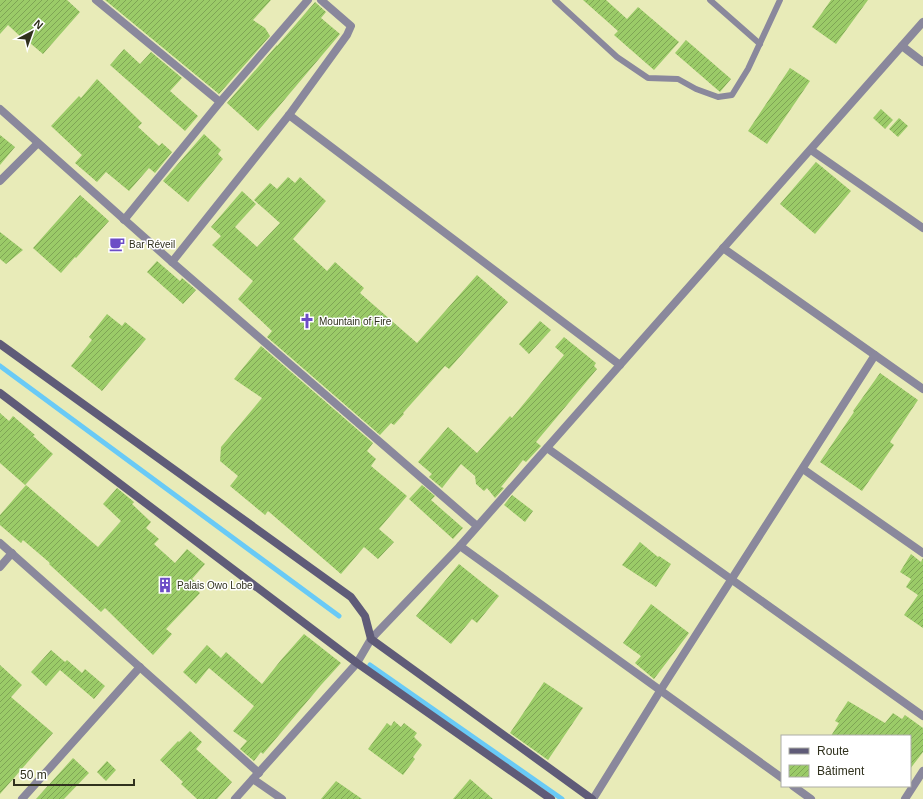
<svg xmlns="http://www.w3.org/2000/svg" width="923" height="799" viewBox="0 0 923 799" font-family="Arial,sans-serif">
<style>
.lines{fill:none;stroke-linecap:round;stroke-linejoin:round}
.stream{stroke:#69caf6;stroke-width:5}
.building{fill:url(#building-hatch)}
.lane{stroke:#8a889c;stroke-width:6}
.street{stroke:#8a889c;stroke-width:8}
.secondary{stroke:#5f5b78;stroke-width:8}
.labels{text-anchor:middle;stroke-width:3;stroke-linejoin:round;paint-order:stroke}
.poi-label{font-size:10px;fill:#30311d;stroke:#fff;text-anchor:start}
</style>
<defs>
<pattern id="building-hatch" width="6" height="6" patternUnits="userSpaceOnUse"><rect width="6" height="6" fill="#9bcb68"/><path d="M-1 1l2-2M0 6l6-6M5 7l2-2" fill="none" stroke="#7fa555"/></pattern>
</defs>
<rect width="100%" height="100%" fill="#e8ebb8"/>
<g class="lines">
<g class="stream">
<polyline points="0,366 339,616"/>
<polyline points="370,665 562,799"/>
</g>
</g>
<g class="building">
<polygon points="0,0 67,0 80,12 43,54 24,38 23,39 8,25 0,34"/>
<polygon points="105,0 271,0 253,20 265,28 270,36 219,94"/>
<polygon points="583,0 606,0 627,19 638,7 679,42 654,70 614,35 618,31"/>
<polygon points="831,0 868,0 836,44 812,27"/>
<polygon points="315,2 326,12 321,18 340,34 258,131 227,103 277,45 277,46"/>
<polygon points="686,40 731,79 720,92 675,53"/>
<polygon points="124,49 140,64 151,52 182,78 170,91 198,116 185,131 110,65"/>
<polygon points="790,68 810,81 767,144 748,131"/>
<polygon points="97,79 142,123 138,127 159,146 162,143 172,152 155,173 149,168 129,191 106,172 97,182 75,163 82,155 51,126 79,96 81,98"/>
<polygon points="881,109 893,120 885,129 873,118"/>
<polygon points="899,118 908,126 898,137 889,129"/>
<polygon points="204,134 221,150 218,154 223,159 188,202 163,181"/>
<polygon points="0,135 15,147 0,165"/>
<polygon points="816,162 851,191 815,234 780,204"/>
<polygon points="288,177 295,183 300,177 326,201 293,239 327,271 335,262 364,288 360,293 417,343 477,275 508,302 449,369 445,366 403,413 404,414 394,425 391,423 380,435 267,337 272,331 238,299 253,281 212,245 221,236 211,227 242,191 256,204 235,227 257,247 280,223 254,200 270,183 277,189"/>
<polygon points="80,195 109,221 76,258 75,257 61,273 33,248"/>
<polygon points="0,232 23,250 6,264 0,259"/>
<polygon points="157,261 180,281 182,278 196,290 183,304 147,272"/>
<polygon points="107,314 122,326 125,322 146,339 102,391 71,366 92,340 89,337"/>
<polygon points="540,321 551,330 529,354 519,344"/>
<polygon points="564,337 596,363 594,366 597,369 536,442 541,446 526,462 523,460 501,487 504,488 495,498 487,488 484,491 476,484 475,476 461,464 442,488 429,477 432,474 418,462 448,427 477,453 510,416 512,418 564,355 555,347"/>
<polygon points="261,346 373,443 367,451 376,459 371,466 407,496 379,529 394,542 378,559 364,547 341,574 268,511 265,515 230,486 238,476 220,461 221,447 262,398 234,379"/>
<polygon points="880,373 918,400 890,442 894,445 862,491 820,462 854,412 853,411"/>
<polygon points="0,413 9,421 13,416 35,435 33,436 53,454 25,485 0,463"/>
<polygon points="26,485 98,547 121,521 103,504 117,488 134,502 132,504 151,522 146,528 159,539 154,544 175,563 187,549 205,564 192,579 197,583 193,587 200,593 166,629 172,634 153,655 105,608 101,612 49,564 50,563 23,540 21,543 0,525 0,515"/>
<polygon points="422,485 435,496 431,500 463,528 453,539 409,499"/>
<polygon points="512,495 533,511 525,522 504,505"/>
<polygon points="640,542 658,557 659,556 671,564 656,587 622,565"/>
<polygon points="911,554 921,562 923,558 923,628 904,615 918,595 906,587 911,579 900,572"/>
<polygon points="459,564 499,596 477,623 472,619 451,644 416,616"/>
<polygon points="651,604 689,633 654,679 635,663 641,656 623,643"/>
<polygon points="304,634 341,663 321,685 263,754 261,752 254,761 240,749 247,741 233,731 254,706 209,668 196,684 183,672 207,645 221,658 226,652 262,684 281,660"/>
<polygon points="51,650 65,662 67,660 82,673 85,669 105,686 94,699 60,670 46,686 31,672"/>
<polygon points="0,665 22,685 11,697 53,733 0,794"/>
<polygon points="544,682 583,708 548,760 510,733"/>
<polygon points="848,701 885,723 893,713 902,719 905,715 923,728 923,752 910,769 910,736 831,736 839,723 835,721"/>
<polygon points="394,721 401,727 404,723 417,733 414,737 422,745 413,757 415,759 403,775 368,749 387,723 391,726"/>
<polygon points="190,731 202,742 196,749 232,782 217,799 197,799 181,784 183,782 160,760 178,741 179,742"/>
<polygon points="73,758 89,773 64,799 36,799"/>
<polygon points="107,761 116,770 106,781 97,772"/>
<polygon points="470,779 493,799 453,799"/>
<polygon points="336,781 362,799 321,799"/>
</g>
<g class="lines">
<g class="lane">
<polyline points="555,0 617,57 648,78 678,79 696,89 718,97 732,95 748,69 780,0"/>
<polyline points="710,0 760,44"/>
</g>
<g class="street">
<polyline points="96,0 220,102"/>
<polyline points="902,46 923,62"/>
<polyline points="0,109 172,262 477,526"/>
<polyline points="289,115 620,365"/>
<polyline points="811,150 923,228"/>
<polyline points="0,181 38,143"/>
<polyline points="124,220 220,102 308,0"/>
<polyline points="723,248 923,389"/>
<polyline points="172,262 289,115 347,35 351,26 321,0"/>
<polyline points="547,448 923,716"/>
<polyline points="803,469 923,553"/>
<polyline points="0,543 259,773"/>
<polyline points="460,546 782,778"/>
<polyline points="0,567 12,553"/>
<polyline points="253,779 282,799"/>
<polyline points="793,786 811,799"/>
<polyline points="22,799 140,667"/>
<polyline points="235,799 357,663 371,639 460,546 923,22"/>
<polyline points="593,799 660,691 875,355"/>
<polyline points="905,799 923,771"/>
</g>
<g class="secondary">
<polyline points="0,344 351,597 365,616 371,639 592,799"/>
<polyline points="0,393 357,663 551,799"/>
</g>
</g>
<defs>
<symbol id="cafe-bare" viewBox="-9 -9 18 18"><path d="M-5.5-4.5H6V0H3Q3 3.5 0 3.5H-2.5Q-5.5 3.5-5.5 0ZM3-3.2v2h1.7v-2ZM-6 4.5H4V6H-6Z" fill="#6c4dc6" stroke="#fff" stroke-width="2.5" paint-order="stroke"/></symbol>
<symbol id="church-bare" viewBox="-9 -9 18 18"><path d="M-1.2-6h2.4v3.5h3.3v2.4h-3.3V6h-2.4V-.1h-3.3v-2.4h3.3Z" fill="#6c4dc6" stroke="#fff" stroke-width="2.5" paint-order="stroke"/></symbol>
<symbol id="building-bare" viewBox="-9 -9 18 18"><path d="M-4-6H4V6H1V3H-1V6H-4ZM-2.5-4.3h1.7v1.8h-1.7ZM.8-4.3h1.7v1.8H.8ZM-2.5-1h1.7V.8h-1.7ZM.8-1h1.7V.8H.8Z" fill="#6c4dc6" stroke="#fff" stroke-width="2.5" paint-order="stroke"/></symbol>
</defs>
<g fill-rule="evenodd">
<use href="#cafe-bare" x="106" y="233" width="22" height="22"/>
<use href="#church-bare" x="296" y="310" width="22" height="22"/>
<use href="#building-bare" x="154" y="574" width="22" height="22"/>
</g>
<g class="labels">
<g class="poi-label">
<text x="129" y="248">Bar Réveil</text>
<text x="319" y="325">Mountain of Fire</text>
<text x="177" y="589">Palais Owo Lobe</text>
</g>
</g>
<rect x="781" y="735" width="130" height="52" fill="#ffffff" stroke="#acada5"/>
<rect x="789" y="748" width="20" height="6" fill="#5f5b78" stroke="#acada5"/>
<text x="817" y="755" font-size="12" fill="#30311d">Route</text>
<rect x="789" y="765" width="20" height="12" fill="url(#building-hatch)" stroke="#acada5"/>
<text x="817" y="775" font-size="12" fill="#30311d">Bâtiment</text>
<g transform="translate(32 32) rotate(41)" stroke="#ffffff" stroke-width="3" paint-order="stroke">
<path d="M0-3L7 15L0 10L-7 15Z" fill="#30311d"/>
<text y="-6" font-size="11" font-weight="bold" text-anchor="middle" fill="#30311d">N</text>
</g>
<path d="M14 779v6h120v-6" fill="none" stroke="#30311d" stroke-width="2"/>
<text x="20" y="779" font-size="12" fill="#30311d" stroke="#ffffff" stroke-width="3" paint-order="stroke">50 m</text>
</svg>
